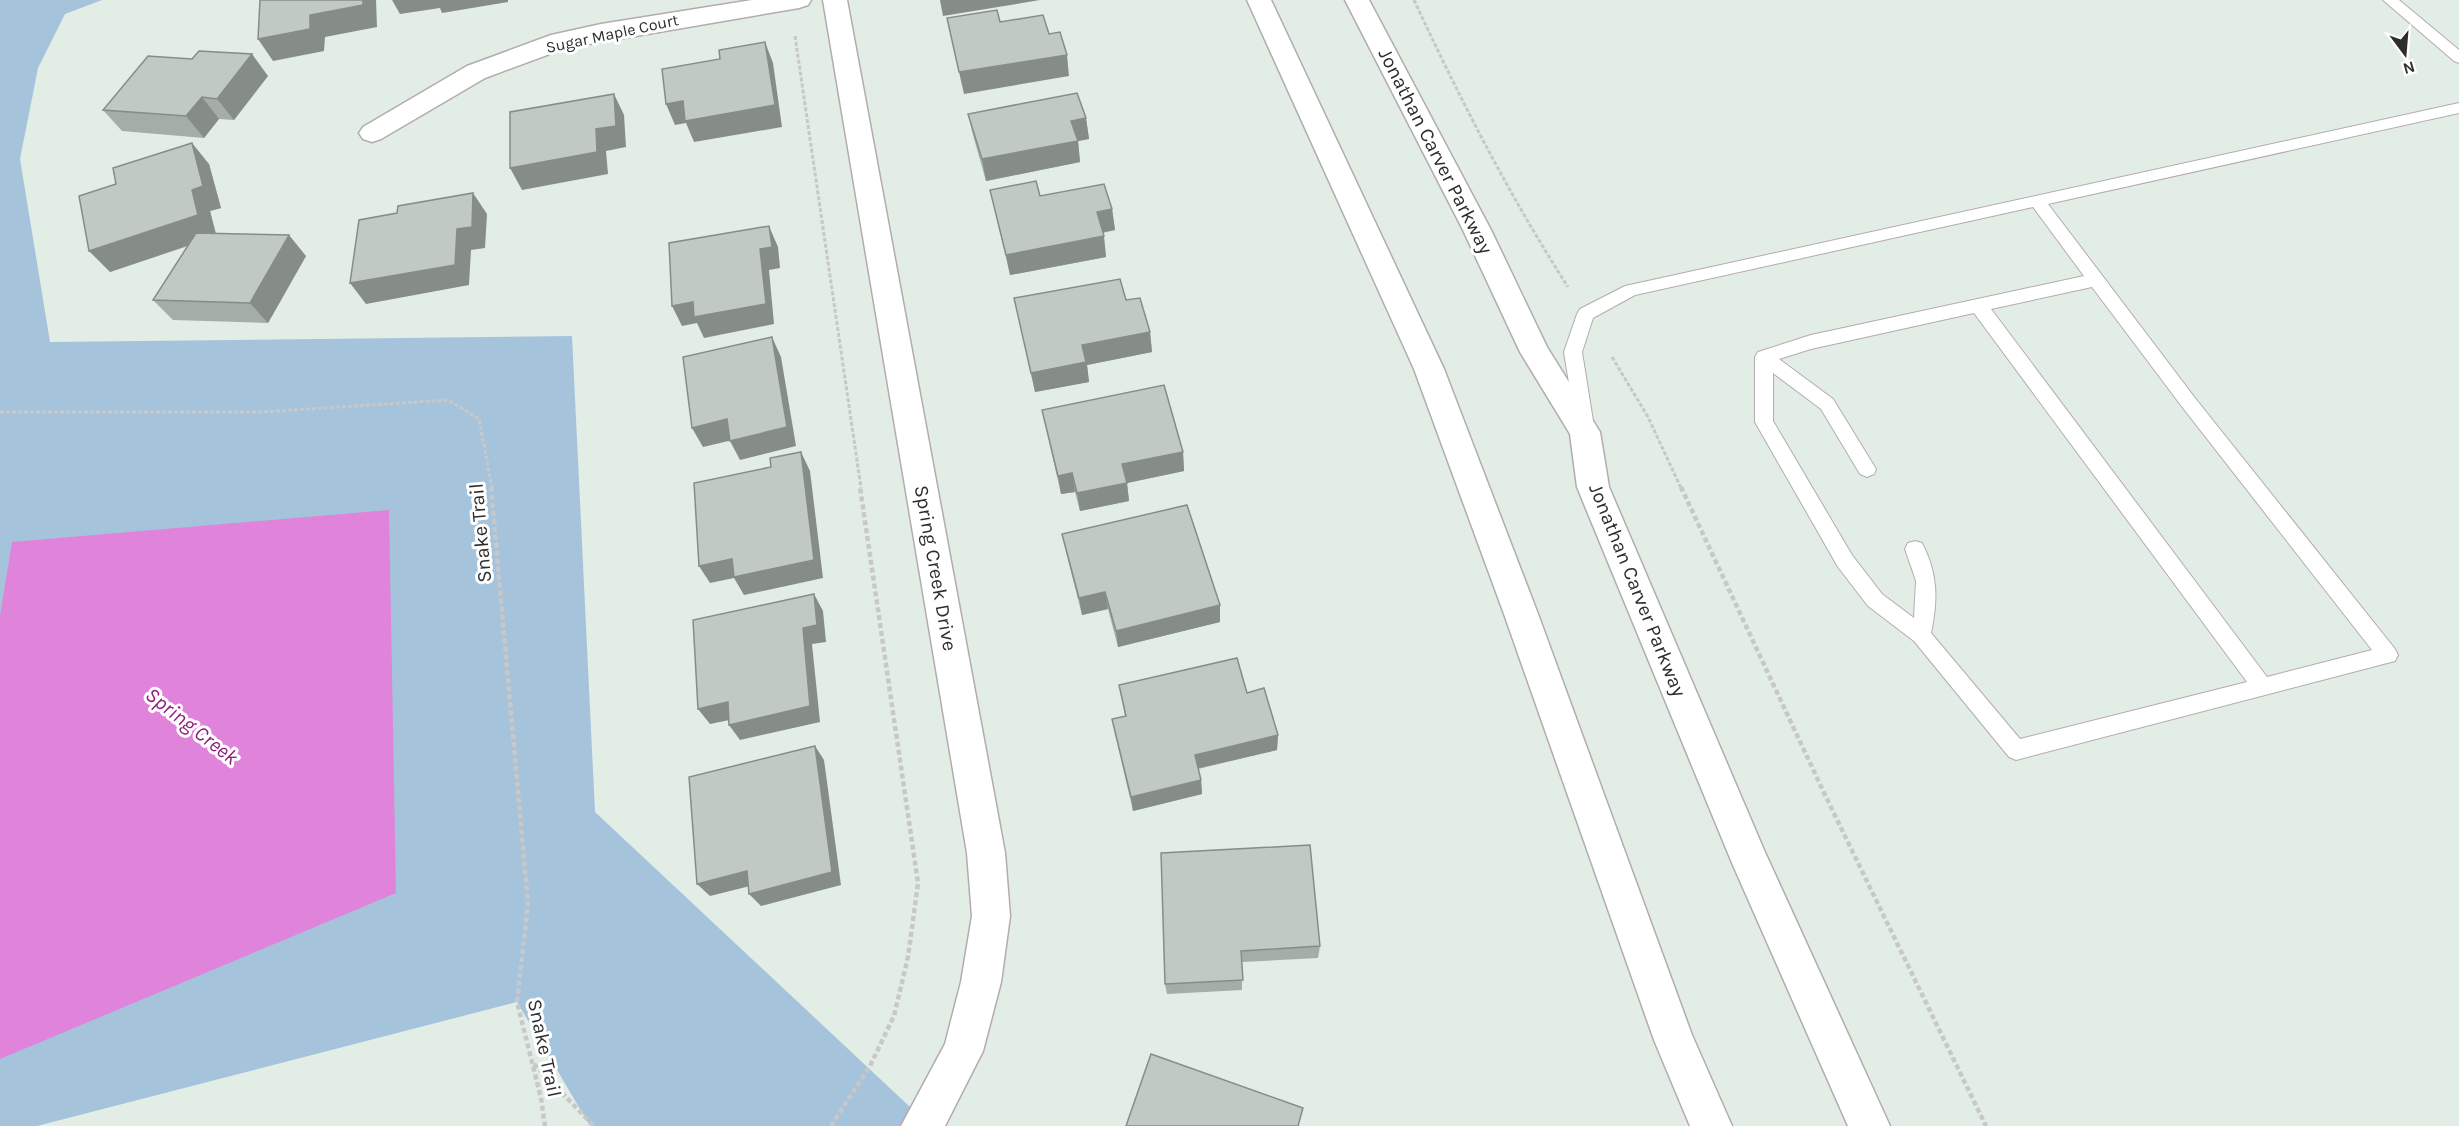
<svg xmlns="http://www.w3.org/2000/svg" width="2459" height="1126" viewBox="0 0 2459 1126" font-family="Karla,sans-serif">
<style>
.green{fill:#a6c3dc}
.water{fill:#e083da}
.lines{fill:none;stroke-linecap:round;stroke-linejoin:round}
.lane-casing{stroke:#b4abae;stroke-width:2}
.street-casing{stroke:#b4abae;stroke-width:3}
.secondary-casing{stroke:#b4abae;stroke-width:3}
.path-far1{stroke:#c8c8c8;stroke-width:3;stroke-dasharray:4 2;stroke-linecap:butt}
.path{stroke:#c8c8c8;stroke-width:4.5;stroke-dasharray:5 3;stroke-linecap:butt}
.lane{fill:#fff;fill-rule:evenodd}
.street{fill:#fff;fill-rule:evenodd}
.secondary{fill:#fff;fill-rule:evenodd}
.wall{fill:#a5ada8}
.shaded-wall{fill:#868d88}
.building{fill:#c0c9c3;stroke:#868d88;stroke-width:1.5}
.labels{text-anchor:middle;stroke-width:6;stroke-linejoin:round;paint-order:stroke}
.far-street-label{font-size:16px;fill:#2d2d2d;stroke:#fff}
.street-label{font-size:20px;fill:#2d2d2d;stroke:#fff}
.water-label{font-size:21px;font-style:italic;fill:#8f1f7e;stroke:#fff}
</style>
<rect width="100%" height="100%" fill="#e2ede6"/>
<polygon class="green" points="0,0 102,0 65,14 38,68 20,159 50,342 572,336 595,812 925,1121 920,1126 590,1126 517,1002 37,1126 0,1126"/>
<polygon class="water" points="389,510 396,893 0,1059 0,616 12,542"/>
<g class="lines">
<defs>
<g id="lane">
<polygon points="2383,0 2399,0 2459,50 2459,63 2454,61"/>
<path d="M 2459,103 L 2459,113 L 2048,204 L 2195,398 L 2395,649 L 2398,655 L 2395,661 L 2016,760 L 2009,757 L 1914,641 L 1868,606 L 1838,567 L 1755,422 L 1755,357 L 1758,352 L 1811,335 L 2084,276 L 2033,207 L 1635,295 L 1593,318 L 1582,352 L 1594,427 L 1591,432 L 1585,434 L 1579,432 L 1576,427 L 1564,352 L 1577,314 L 1580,309 L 1625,286 ZM 2092,287 L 2183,408 L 2372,650 L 2267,677 L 1991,309 ZM 1974,313 L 2247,682 L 2020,739 L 1931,633 C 1938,600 1938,574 1922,543 L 1915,541 L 1908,543 L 1905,549 L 1916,581 L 1914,618 L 1882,594 L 1852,555 L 1773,421 L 1773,373 L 1821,409 L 1860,474 L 1867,477 L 1874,474 L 1876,469 L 1833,399 L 1779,359 L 1811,349 Z"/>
</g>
<g id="street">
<polygon points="752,0 811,0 808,5 799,8 566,48 485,78 381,139 372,142 363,139 359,133 363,127 467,66 551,35 601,24"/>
<polygon points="823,0 847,0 1005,853 1010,916 1001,982 983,1051 945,1126 901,1126 945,1044 961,982 972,916 967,853"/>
</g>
<g id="secondary">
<polygon points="1247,0 1271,0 1444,369 1538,614 1692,1035 1732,1126 1690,1126 1654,1040 1504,614 1414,369"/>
<polygon points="1345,0 1369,0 1491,230 1547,347 1600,432 1609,487 1764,850 1890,1126 1848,1126 1732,863 1577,487 1570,434 1520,352 1463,230"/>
</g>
</defs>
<use href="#lane" class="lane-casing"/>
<use href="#street" class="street-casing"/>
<use href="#secondary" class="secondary-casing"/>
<g class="path-far1">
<path d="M 1414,0 C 1460,99 1509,195 1568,287"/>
<polyline points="795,36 861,488"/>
<polyline points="1612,357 1648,417 1681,488"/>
<polyline points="0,412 261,412 448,400 479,419 492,488"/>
</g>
<g class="path">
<polyline points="491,487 528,904 517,1002 541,1098 545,1126"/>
<polyline points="1681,487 1825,795 1986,1126"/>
<polyline points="534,1064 594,1126"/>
<polyline points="831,1126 870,1066 894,1016 908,957 918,883 860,487"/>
</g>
<use href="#lane" class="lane"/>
<use href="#street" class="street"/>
<use href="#secondary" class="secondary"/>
</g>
<g class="wall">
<polygon points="268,76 234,120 219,119 204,138 122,131 103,110"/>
<polygon points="968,114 1086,118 1089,139 1078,141 1080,162 986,181 973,135"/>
<polygon points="209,164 221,208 210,211 216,233 306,256 268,323 173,320 153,300 188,246 110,272 116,184"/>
<polygon points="990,190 1040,196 1112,209 1115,230 1103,233 1106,257 1010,275"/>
<polygon points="1014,298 1126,300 1150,332 1152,352 1087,365 1089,382 1035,392"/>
<polygon points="1042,410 1183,452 1184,471 1127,483 1129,501 1080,511 1075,492 1061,494"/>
<polygon points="1062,534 1220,605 1220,622 1118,647 1108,609 1082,615 1066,552"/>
<polygon points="1119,685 1247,693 1278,735 1277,750 1198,769 1201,780 1202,794 1133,811 1115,734 1112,719 1125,716"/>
<polygon points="1161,853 1320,946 1318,958 1242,962 1242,990 1167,994 1165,984"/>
</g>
<g class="shaded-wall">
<polygon points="363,0 376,0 377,27 325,37 324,51 273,61 258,39 310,15"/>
<polygon points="392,0 508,0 508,2 442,13 440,8 400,14"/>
<polygon points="940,0 1040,0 943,16"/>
<polygon points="765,42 773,63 782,127 694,142 686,123 675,125 666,104 683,101"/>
<polygon points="252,54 268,76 234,120 217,99"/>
<polygon points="1067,55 1069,76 964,94 959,72"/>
<polygon points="614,94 624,115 626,147 606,151 608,174 522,190 510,168"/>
<polygon points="202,97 219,119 204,138 186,116"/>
<polygon points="1086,118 1089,139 1078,141 1080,162 986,181 982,159 1071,121"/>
<polygon points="192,143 209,164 221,208 210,211 216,236 110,272 89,251"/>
<polygon points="473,193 487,214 485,248 471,250 469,285 366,304 350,283 457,229"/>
<polygon points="1112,209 1115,230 1099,233 1097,212"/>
<polygon points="769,226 778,247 780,268 769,270 774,324 704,338 697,323 682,326 672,306 760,249"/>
<polygon points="289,235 306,256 268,323 250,303"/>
<polygon points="1104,236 1106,257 1010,275 1006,255"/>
<polygon points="1150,332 1152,352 1087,365 1089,382 1035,392 1031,373 1082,345"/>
<polygon points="772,337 781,357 796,446 740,460 730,441"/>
<polygon points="727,419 737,439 703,447 692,428"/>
<polygon points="801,452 810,471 823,578 744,595 734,578 710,583 699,566"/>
<polygon points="1183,452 1184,471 1127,483 1129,501 1080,511 1077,493 1122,464"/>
<polygon points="1072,473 1075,492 1061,494 1058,476"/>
<polygon points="1105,592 1108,609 1082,615 1079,598"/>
<polygon points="814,594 823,611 826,642 812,644 820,722 740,740 729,725 803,628"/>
<polygon points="1220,605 1220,622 1118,647 1116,631"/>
<polygon points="728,702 739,718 710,724 698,709"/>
<polygon points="1278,735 1277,750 1195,769 1195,755"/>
<polygon points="815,746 824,760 841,885 761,906 749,894"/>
<polygon points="1201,780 1202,794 1133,811 1131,797"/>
<polygon points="747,871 758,884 710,896 697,884"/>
</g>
<g class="building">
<polygon points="260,0 363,0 363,5 310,15 310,29 258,39"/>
<polygon points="997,10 1000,22 1043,15 1049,34 1060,32 1067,55 959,72 947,18"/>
<polygon points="765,42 775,105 685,121 683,101 666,104 662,69 720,59 719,50"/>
<polygon points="199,51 252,54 217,99 202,97 186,116 103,110 148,56 192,59"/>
<polygon points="1077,93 1086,118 1071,121 1078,141 982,159 968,114"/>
<polygon points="614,94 616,126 596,129 597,152 510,168 510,112"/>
<polygon points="192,143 203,186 192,190 198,215 89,251 79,196 116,184 113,168"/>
<polygon points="1036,181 1040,196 1104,184 1112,209 1097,212 1104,236 1006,255 990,190"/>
<polygon points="473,193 472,227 457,229 455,265 350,283 359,220 397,213 398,206"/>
<polygon points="769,226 772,247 760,249 766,304 694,317 693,302 672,306 669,243"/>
<polygon points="196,233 289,235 250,303 153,300"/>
<polygon points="1120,279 1126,300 1140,298 1150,332 1082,345 1086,362 1031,373 1014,298"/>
<polygon points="772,337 787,427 730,441 727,419 692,428 683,357"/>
<polygon points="1164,385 1183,452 1122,464 1127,483 1077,493 1072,473 1058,476 1042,410"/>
<polygon points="801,452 814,560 734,577 732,559 699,566 694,483 771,467 770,458"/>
<polygon points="1187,505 1220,605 1116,631 1105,592 1079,598 1062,534"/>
<polygon points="814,594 817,625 803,628 810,706 729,725 728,702 698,709 693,620"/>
<polygon points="1237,658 1247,693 1264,688 1278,735 1195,755 1201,780 1131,797 1112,719 1126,716 1119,685"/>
<polygon points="815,746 832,872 749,894 747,871 697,884 689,777"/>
<polygon points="1310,845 1320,946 1241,951 1243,980 1165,984 1161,853"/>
<polygon points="1151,1054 1303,1108 1298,1126 1126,1126"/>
</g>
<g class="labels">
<g class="far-street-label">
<text transform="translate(612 33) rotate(-12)" y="6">Sugar Maple Court</text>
</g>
<g class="street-label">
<text transform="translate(1436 151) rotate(63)" y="7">Jonathan Carver Parkway</text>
<text transform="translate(480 533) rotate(-95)" y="7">Snake Trail</text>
<text transform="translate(936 568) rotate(80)" y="7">Spring Creek Drive</text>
<text transform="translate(1638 590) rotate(68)" y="7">Jonathan Carver Parkway</text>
<text transform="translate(545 1048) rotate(78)" y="7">Snake Trail</text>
</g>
<g class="water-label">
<text transform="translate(192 726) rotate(38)" y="7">Spring Creek</text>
</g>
</g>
<g transform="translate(2405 54) rotate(164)" stroke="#ffffff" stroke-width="4.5" paint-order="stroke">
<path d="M0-4.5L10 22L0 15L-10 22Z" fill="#2d2d2d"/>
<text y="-9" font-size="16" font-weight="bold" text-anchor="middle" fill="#2d2d2d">N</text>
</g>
</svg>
